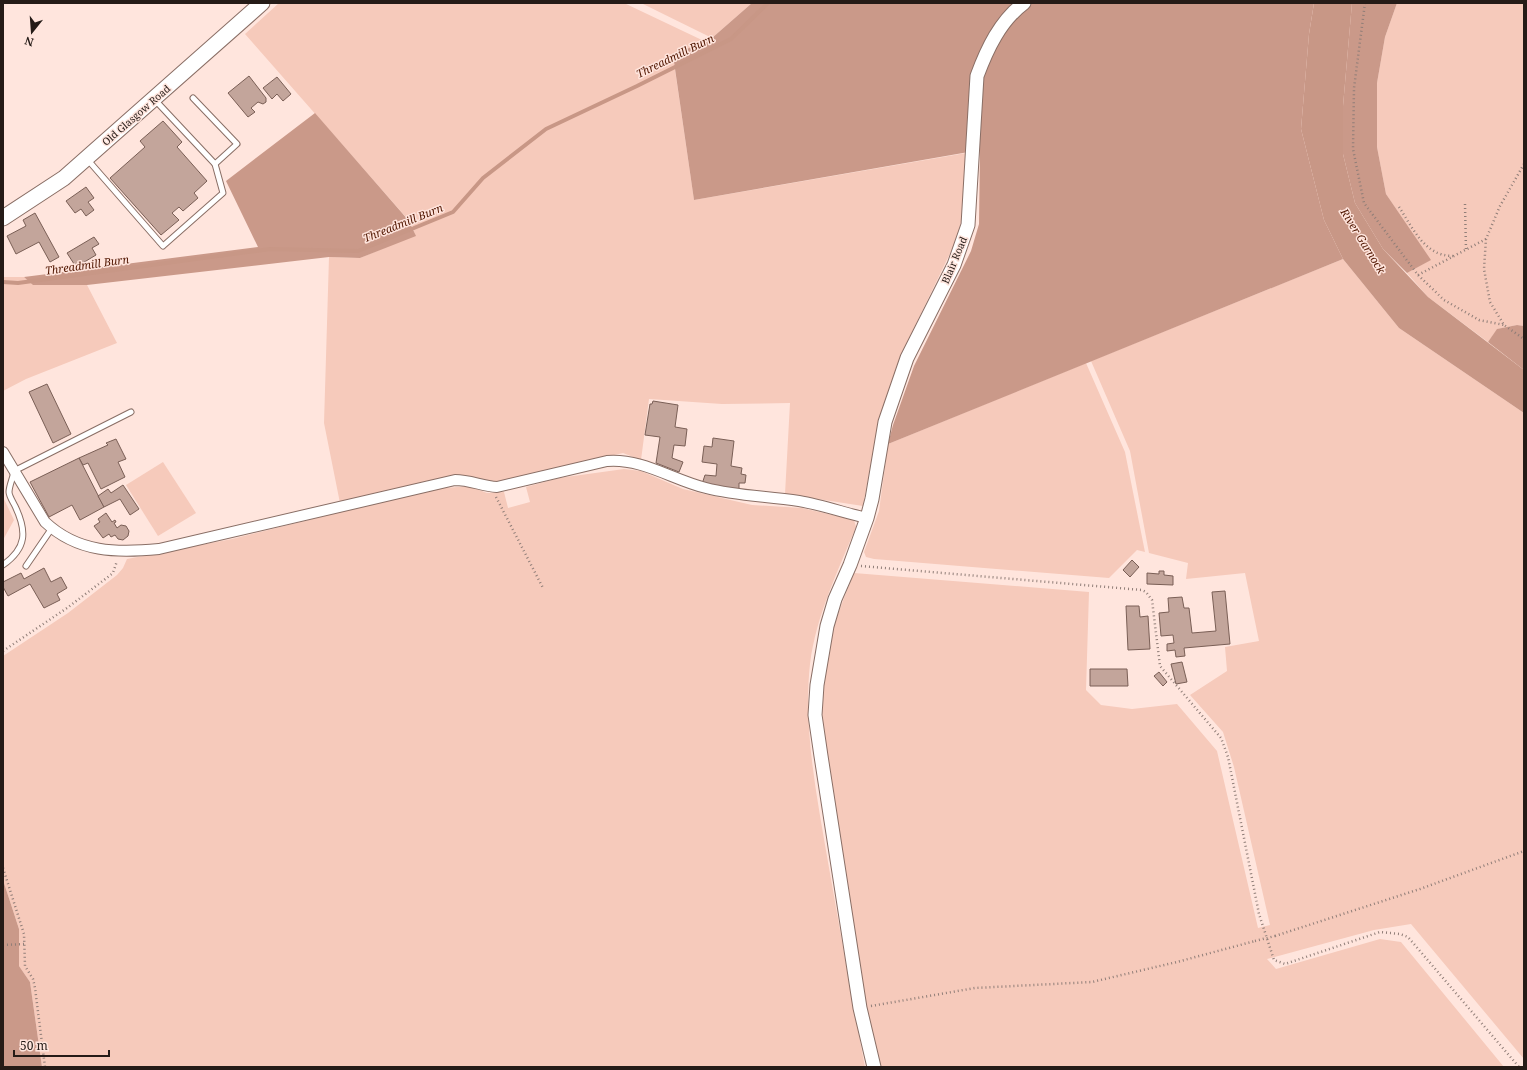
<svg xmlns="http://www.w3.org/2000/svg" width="1527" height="1070" viewBox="0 0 1527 1070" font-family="'Noto Serif',serif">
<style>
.green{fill:#f6cabb}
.forest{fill:#ca9989}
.water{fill:#c89786}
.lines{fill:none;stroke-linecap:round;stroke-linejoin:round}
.stream{stroke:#c89786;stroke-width:4}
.building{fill:#c3a59b;stroke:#7a5f56}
.service-casing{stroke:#896e65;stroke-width:7}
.minor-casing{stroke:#896e65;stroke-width:12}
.tertiary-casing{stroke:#896e65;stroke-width:15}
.secondary-casing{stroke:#896e65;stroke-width:17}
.path{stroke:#907e78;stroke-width:2.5;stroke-dasharray:1 3;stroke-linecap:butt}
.service{stroke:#fff;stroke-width:5}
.minor{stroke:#fff;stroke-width:10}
.tertiary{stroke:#fff;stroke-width:13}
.secondary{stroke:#fff;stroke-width:15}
.path-bridge{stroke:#907e78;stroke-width:2.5;stroke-dasharray:1 3;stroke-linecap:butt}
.labels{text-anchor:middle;stroke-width:3;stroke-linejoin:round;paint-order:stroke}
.street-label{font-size:10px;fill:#251b17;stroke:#ffe5dd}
.water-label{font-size:11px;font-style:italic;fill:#511600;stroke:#ffe5dd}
</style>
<rect width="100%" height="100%" fill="#ffe5dd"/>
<g class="green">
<polygon points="279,3 624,3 704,41 673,56 694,200 966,153 961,222 956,241 900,357 878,424 863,506 785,494 790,403 722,404 649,399 641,460 623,453 499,482 492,483 479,479 340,503 324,423 329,257 360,258 415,235 412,224 245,34"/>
<polygon points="641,3 752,3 712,38"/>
<polygon points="1397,3 1524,3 1524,326 1517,325 1498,329 1488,342 1428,297 1407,273 1430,260 1386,194 1377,147 1377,83 1385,37"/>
<path d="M 1343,259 L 1399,328 L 1524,413 L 1524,1059 L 1411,924 L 1374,930 L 1267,959 L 1276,969 L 1380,939 L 1401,942 L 1504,1067 L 881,1067 C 861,1000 854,927 843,858 C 834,802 816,728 824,672 C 828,637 841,605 854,573 L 1089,592 L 1086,690 L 1101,705 L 1132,709 L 1177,704 L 1217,751 L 1258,928 L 1270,925 L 1234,767 L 1223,732 L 1190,695 L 1227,671 L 1225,647 L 1259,641 L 1245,573 L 1186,579 L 1188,563 L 1149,553 L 1130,451 L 1091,361 Z"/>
<polygon points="3,277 24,277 34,285 87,285 117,343 26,379 3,391"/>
<polygon points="1086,363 1125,452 1145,552 1137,550 1109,578 874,559 866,557 864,552 879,511 888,444"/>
<polygon points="163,462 196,513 158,536 126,485"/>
<path d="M 624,469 L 641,471 L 683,489 L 752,505 L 802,508 L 854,520 L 856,527 C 838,571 816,616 810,664 C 803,730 817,797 828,862 C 840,930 852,999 865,1067 L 42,1067 L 30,982 L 19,966 L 19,929 L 3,880 L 3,656 L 68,613 L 117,575 L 123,568 L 127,559 L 232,539 L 434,489 L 469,486 L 487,493 L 504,492 L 508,508 L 530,502 L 526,487 L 559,478 Z"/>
<polygon points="3,497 14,520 3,540"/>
</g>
<g class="forest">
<polygon points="752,3 1314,3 1309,34 1301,129 1324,220 1343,259 888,444 893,425 914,366 971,251 979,224 980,150 694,200 673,55 712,38"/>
<polygon points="1352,3 1397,3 1385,37 1377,83 1377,147 1386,194 1431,260 1407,273 1383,249 1355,203 1343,154 1343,106"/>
<polygon points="315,113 409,221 416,236 360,258 329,257 87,285 33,285 24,277 258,247 226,181"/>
<polygon points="1517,325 1524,326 1524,370 1488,342 1497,329"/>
<polygon points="3,880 19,929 19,966 30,982 42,1067 3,1067"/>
</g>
<polygon class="water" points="1314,3 1352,3 1343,106 1343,154 1355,203 1383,249 1428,297 1524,370 1524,413 1399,328 1343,259 1324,220 1301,129 1309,34"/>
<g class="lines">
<polyline class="stream" points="3,282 18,283 270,249 358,251 453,212 483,178 546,129 637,86 731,39 768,3"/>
</g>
<g class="building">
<polygon points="249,76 266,98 266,102 263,104 258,102 251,108 255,112 248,117 228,93"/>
<polygon points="277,77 291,94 283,101 277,94 272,99 263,88"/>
<polygon points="163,121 182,142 177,147 207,181 194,193 198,198 183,211 179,207 172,213 179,220 161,235 110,178 145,147 140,141"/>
<polygon points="86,187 94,198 88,202 94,210 86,216 81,209 75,213 66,201"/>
<polygon points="35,213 59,257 50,262 39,242 16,254 7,236 26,226 23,220"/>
<polygon points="94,237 99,244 92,248 96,255 76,267 67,253"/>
<polygon points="47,384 71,434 53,443 29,392"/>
<polygon points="653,401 678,405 675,427 687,429 685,446 674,445 672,458 683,462 679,472 656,463 660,437 645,435 650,404 652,404"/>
<polygon points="713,438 734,441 731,466 742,468 741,474 746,475 745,483 739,483 739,490 702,484 705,475 716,476 717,464 702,462 704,446 712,447"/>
<polygon points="116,439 126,459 118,462 125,477 101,489 88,463 83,465 79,458 108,445 106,443"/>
<polygon points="79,458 104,507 80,520 72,505 49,517 30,482"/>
<polygon points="123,485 139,509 130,515 120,499 104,507 98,496 108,489 111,493"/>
<polygon points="106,513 112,522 115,520 116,522 114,523 117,528 121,525 126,526 129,531 128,536 123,540 118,539 115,535 111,537 109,534 103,538 94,526 100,522 98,519"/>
<polygon points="1132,560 1139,567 1130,577 1123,570"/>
<polygon points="44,568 51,582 61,577 67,588 57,594 60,600 44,608 30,584 8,596 3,587 3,582 21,573 24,579"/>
<polygon points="1159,571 1164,571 1164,575 1173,576 1173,585 1147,584 1147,573 1159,574"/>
<polygon points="1225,591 1230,644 1184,648 1185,656 1176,657 1175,650 1167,651 1167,644 1174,643 1173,635 1161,636 1159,613 1169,612 1168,598 1182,597 1184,608 1189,608 1192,633 1216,631 1212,592"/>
<polygon points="1126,606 1139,606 1140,617 1148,616 1150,649 1128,650"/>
<polygon points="1182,662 1187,682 1176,684 1171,664"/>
<polygon points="1090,669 1127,669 1128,686 1090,686"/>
<polygon points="1159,672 1167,682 1163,686 1154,676"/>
</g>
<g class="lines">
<defs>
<g id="service">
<polyline points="155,100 215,164 237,144 193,98"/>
<polyline points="87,159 163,246 223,193 215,164"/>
<path d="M 3,565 C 27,548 27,531 15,506 C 13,502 9,496 9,492 C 9,486 13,478 14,471 L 131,412"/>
<polyline points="26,566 52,528"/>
</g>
<path id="minor" d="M 3,452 L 45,522 C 78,553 117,553 159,549 L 455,480 C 470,480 482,486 497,487 L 607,461 C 642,458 673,480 706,488 C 736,496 768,496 799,501 C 822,505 845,513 867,518"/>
<path id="tertiary" d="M 874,1067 L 860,1008 L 821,756 L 815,715 L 817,685 L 827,626 L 835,599 L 850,565 L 867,518 L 872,499 L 885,422 L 907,358 L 954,265 L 968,225 L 977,76 C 987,49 1000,21 1024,3"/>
<polyline id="secondary" points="3,218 64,178 262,3"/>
</defs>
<use href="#service" class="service-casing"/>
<use href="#minor" class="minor-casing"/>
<use href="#tertiary" class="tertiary-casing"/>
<use href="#secondary" class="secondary-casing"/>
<g class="path">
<polyline points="1365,3 1354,88 1353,149 1364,203 1418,275 1444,300 1479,320 1504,325"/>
<polyline points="1524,164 1500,206 1486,239 1484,269 1490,302 1504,325 1524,339"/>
<polyline points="1465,204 1466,250"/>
<path d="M 1399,207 C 1413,228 1424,256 1453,256"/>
<polyline points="1418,275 1486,239"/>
<polyline points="496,497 543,588"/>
<polyline points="861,566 1142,590 1146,592 1152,600 1160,666 1221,738 1228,757 1259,914 1274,960 1285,964 1380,932 1400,934 1408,937 1519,1067"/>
<polyline points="3,651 67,608 104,580 113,573 117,561"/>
<polyline points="3,868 24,934 25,966 33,979 35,988 45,1067"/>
<polyline points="1275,936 1420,889 1524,851"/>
<polyline points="3,945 25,944"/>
<polyline points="871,1006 975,988 1092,982 1177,962 1255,941"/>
</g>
<use href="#service" class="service"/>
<use href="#minor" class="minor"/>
<use href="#tertiary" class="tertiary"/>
<use href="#secondary" class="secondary"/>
<polyline class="path-bridge" points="1255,941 1275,936"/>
</g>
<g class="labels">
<g class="street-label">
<text transform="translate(136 115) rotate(-41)" y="4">Old Glasgow Road</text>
<text transform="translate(954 260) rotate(-67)" y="4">Blair Road</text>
</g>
<g class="water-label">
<text transform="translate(675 56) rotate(-26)" y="4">Threadmill Burn</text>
<text transform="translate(403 223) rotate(-22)" y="4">Threadmill Burn</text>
<text transform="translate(1363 241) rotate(58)" y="4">River Garnock</text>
<text transform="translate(87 265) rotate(-8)" y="4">Threadmill Burn</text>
</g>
</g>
<rect width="1527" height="1070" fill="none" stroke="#251b17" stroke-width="8"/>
<g transform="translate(32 32) rotate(197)" stroke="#ffe5dd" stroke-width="3" paint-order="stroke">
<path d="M0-3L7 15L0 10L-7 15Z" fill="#251b17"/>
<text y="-6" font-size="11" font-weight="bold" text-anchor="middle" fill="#251b17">N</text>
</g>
<path d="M14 1050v6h95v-6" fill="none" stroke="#251b17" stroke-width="2"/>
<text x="20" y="1050" font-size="12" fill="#251b17" stroke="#ffe5dd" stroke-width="3" paint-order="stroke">50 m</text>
</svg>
